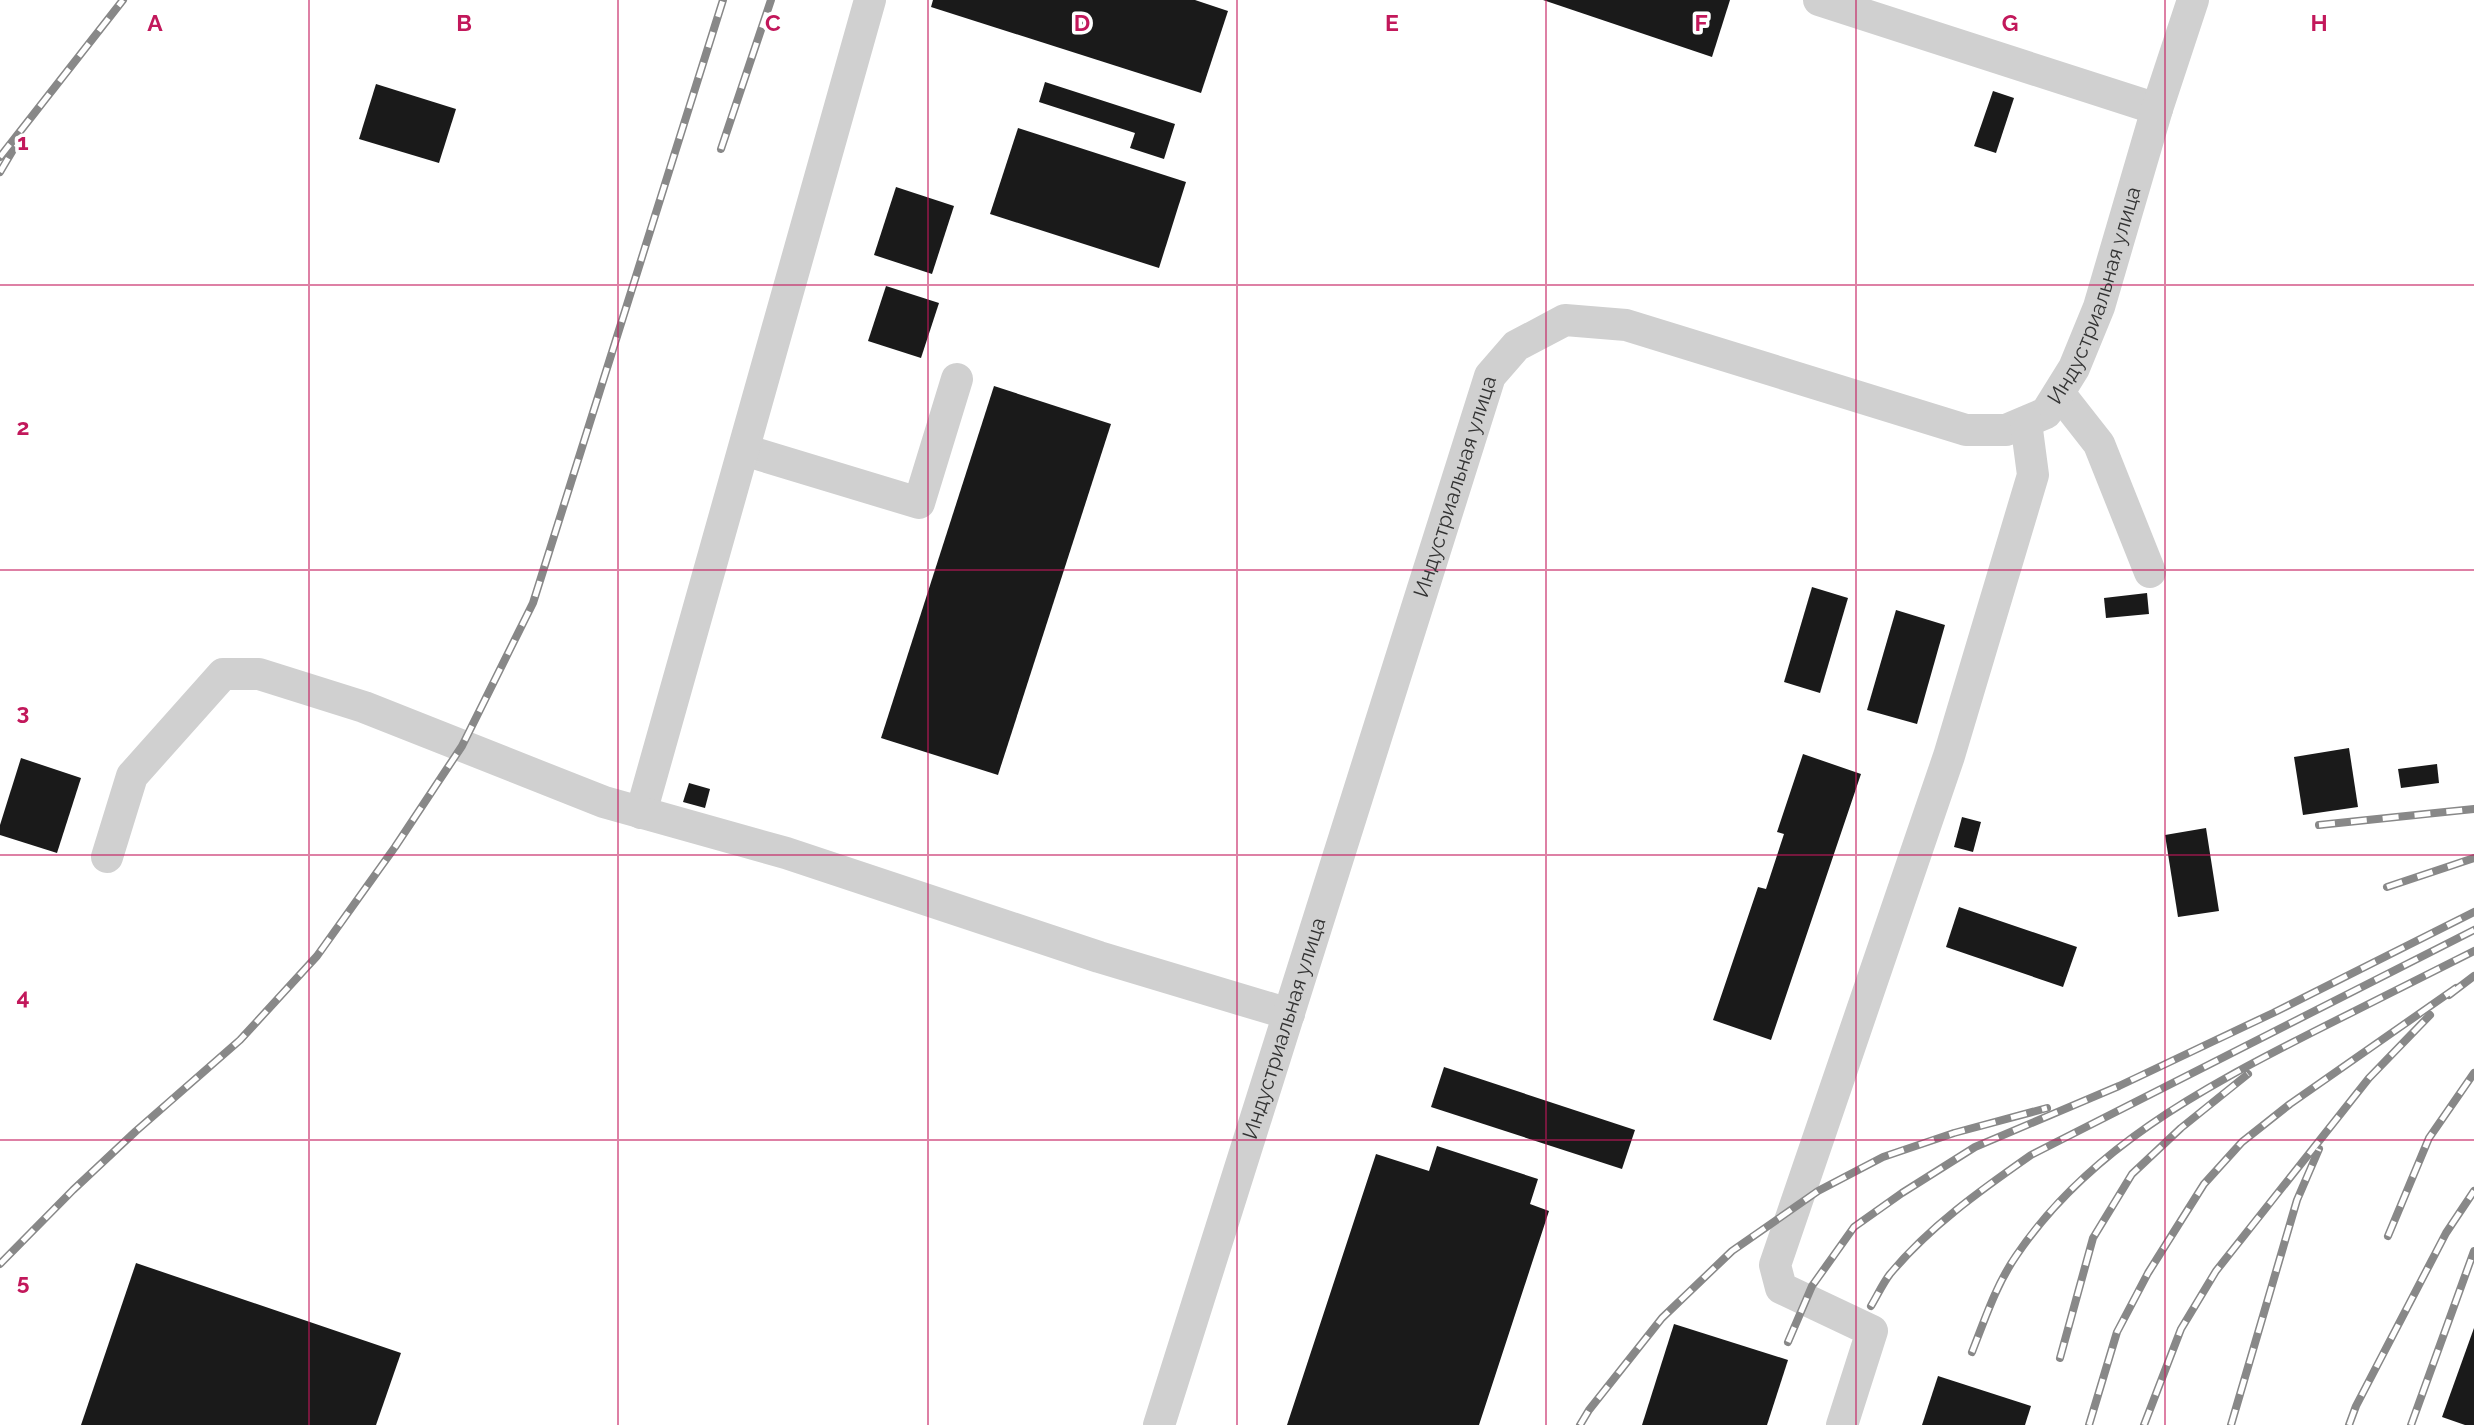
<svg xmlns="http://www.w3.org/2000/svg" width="2474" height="1425" viewBox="0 0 2474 1425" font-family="Raleway,sans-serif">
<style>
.building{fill:#1a1a1a}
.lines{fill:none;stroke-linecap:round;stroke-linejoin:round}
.minor{stroke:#d0d0d0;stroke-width:32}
.rail-casing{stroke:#888;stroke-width:8}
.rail{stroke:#fff;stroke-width:5;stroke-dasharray:16;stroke-linecap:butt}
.grid{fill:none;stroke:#c2185b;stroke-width:2;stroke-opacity:0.55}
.labels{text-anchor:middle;stroke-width:7;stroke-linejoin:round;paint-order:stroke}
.street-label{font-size:21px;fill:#333;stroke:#fff}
.grid-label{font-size:23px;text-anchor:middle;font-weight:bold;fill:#c2185b;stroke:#fff;stroke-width:7;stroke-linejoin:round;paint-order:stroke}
</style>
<rect width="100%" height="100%" fill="#fff"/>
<g class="building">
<polygon points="933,0 1195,0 1228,11 1201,93 931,7"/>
<polygon points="1543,0 1730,0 1712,57"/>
<polygon points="1045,82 1175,124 1164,159 1130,148 1135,133 1039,102"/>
<polygon points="376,84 456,109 439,163 359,139"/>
<polygon points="1993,91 2014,98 1996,153 1974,146"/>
<polygon points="1018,128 1186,182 1159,268 990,214"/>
<polygon points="896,187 954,206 932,274 874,255"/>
<polygon points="886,286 939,303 921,358 868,341"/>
<polygon points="994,386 1111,424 998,775 881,738"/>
<polygon points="1812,587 1848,598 1820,693 1784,682"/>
<polygon points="2147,593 2149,614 2106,618 2104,598"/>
<polygon points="1896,610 1945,625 1917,724 1867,710"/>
<polygon points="2349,748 2358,807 2303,815 2294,757"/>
<polygon points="1803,754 1861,774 1771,1040 1713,1020 1758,887 1766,889 1784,834 1777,832"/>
<polygon points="21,758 81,778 57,853 0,835 0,825"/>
<polygon points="2437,764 2439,783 2401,788 2398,769"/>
<polygon points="689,783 710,789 705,808 683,802"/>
<polygon points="1962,817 1981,822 1973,852 1954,847"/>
<polygon points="2206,828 2219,911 2178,917 2165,835"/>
<polygon points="1959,907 2077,947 2063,987 1946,947"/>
<polygon points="1444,1067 1635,1130 1622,1169 1431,1107"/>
<polygon points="1437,1146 1538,1179 1530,1204 1549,1211 1479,1425 1287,1425 1376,1154 1429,1171"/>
<polygon points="136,1263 401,1353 376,1425 81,1425"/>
<polygon points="1674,1324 1788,1360 1767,1425 1642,1425"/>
<polygon points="2474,1328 2474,1425 2465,1425 2442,1417"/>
<polygon points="1938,1376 2031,1406 2025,1425 1922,1425"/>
</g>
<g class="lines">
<g class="minor">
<polyline points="1819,0 2157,109"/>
<polyline points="2059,393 2099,444 2150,572"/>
<polyline points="744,450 919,503 957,379"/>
<polyline points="641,813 870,0"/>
<polyline points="107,857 132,776 223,674 259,674 364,707 604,802 786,853 1099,957 1289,1014"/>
<path id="s1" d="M 1159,1425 L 1490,376 L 1516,346 L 1565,320 L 1626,325 L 1966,430 L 2006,430 L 2046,413 L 2074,368 L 2099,307 L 2157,109 L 2193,0"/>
<polyline points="1842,1425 1872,1331 1781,1288 1775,1265 1949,756 2033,475 2026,422"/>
</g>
<defs>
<g id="rail">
<polyline points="721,149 771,0"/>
<polyline points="0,157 123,0"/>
<polyline points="0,172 13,150"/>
<polyline points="2319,825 2474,809"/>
<polyline points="2387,887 2474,858"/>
<polyline points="2449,995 2474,976"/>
<polyline points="2388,1236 2429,1138 2474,1073"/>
<polyline points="0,1264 73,1190 136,1131 240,1040 317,956 395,847 462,746 533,603 723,0"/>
<path d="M 1871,1306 C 1877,1296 1883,1283 1890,1274 C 1930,1226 1981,1190 2031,1155 L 2474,930"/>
<polyline points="1788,1342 1812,1286 1854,1227 1902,1193 1975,1147 2119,1086 2273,1013 2474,912"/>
<path d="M 1972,1352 C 1985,1319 1996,1285 2016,1256 C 2088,1149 2201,1089 2313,1032 C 2367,1005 2420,978 2474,951"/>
<polyline points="2060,1358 2093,1238 2132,1174 2181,1128 2248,1074"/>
<polyline points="1580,1425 1589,1410 1662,1318 1732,1251 1818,1191 1883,1157 1954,1133 2047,1108"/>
<polyline points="2089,1425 2117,1332 2148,1273 2204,1184 2242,1142 2290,1104 2456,988"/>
<polyline points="2144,1425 2181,1329 2216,1271 2369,1078 2430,1015"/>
<polyline points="2231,1425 2297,1200 2319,1149"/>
<polyline points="2349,1425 2356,1406 2446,1233 2474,1191"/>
<polyline points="2411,1425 2474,1251"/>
</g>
</defs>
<use href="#rail" class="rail-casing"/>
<use href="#rail" class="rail"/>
</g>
<path class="grid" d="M 309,0 L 309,1425M 618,0 L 618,1425M 928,0 L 928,1425M 1237,0 L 1237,1425M 1546,0 L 1546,1425M 1856,0 L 1856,1425M 2165,0 L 2165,1425M 0,285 L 2474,285M 0,570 L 2474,570M 0,855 L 2474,855M 0,1140 L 2474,1140"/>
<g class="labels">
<g class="street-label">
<text dy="7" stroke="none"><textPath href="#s1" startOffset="1824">Индустриальная улица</textPath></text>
<text dy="7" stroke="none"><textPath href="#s1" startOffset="984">Индустриальная улица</textPath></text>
<text dy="7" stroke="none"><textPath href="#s1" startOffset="416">Индустриальная улица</textPath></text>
</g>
</g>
<g class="grid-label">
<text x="155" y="31">A</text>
<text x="464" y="31">B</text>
<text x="773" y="31">C</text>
<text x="1082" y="31">D</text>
<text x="1392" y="31">E</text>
<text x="1701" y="31">F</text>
<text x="2010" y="31">G</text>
<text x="2319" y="31">H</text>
<text x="23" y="150">1</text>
<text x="23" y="435">2</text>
<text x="23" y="720">3</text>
<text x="23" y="1005">4</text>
<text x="23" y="1290">5</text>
</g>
</svg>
